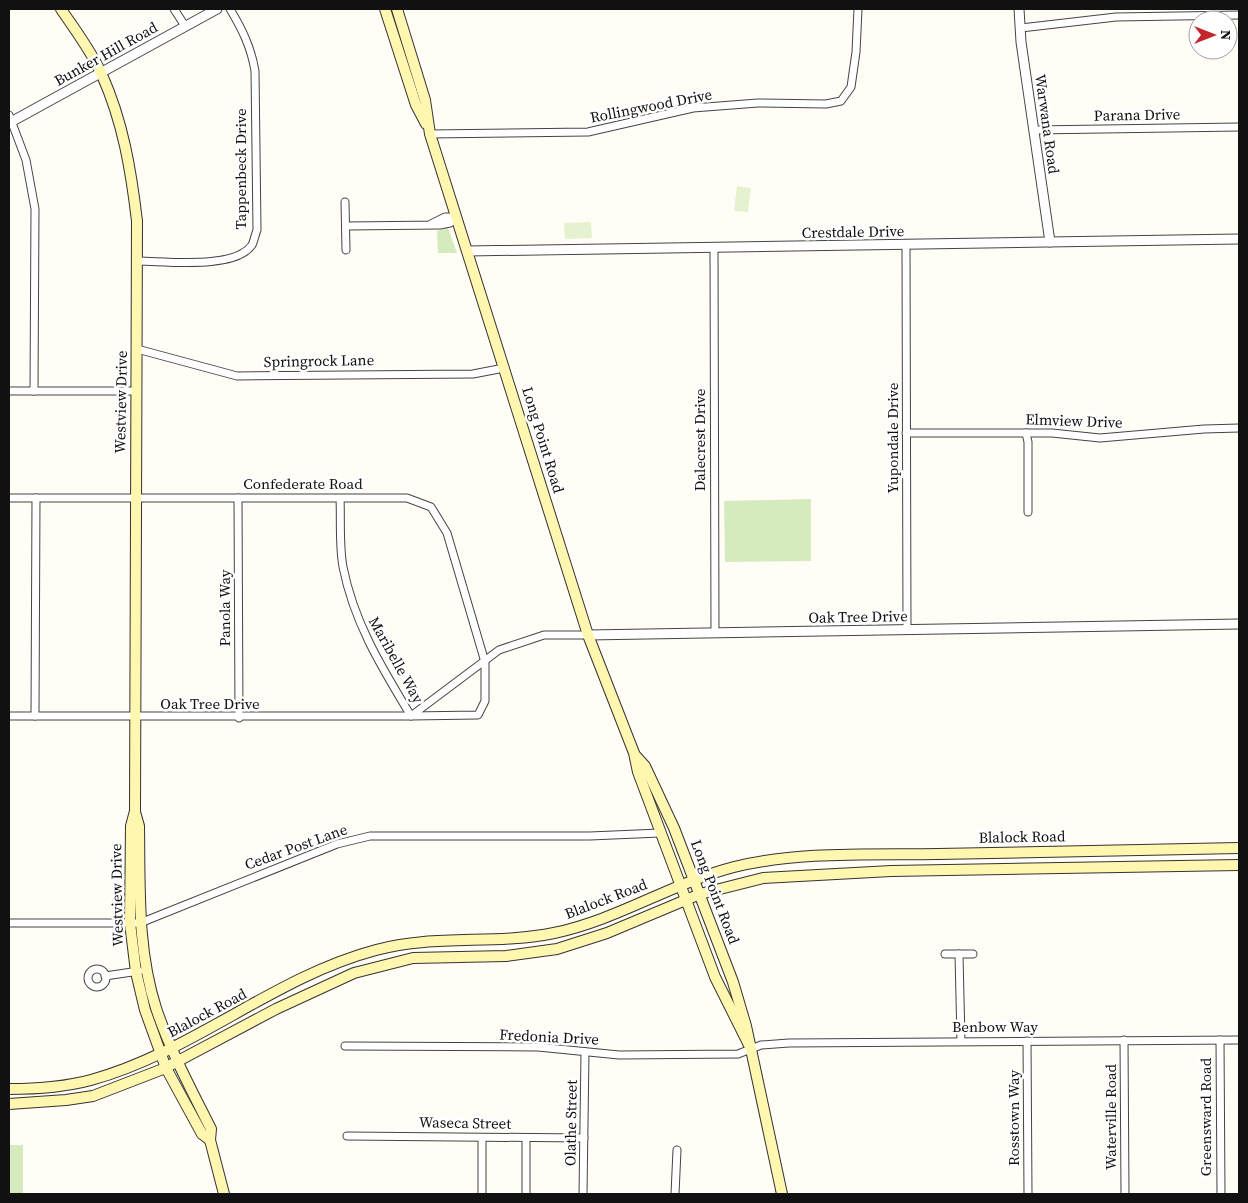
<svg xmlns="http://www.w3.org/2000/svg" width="1248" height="1203" viewBox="0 0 1248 1203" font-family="'Source Serif 4',serif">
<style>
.green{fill:#d5ebbd}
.pitch{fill:#e6f2cf}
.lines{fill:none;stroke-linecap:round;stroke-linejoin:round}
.minor-casing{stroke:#444;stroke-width:9}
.tertiary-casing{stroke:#444;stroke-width:11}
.secondary-casing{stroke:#333;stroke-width:12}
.minor{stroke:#fff;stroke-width:7}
.tertiary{stroke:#fff;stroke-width:9}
.secondary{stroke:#fff6b0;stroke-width:10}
.labels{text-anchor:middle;stroke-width:5;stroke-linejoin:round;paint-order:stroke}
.street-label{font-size:15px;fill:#111;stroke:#fff}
</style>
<rect width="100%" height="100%" fill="#fffdf5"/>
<g class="green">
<polygon points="448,228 457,253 438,253 437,231"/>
<polygon points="811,499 811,561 725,562 724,501"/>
<rect x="9" y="1145" width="14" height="49"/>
</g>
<g class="pitch">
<polygon points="737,186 751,188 748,212 734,211"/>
<polygon points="591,222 592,238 565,239 564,223"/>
</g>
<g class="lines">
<defs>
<g id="minor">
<polyline points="174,9 185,26"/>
<polyline points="1021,28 1116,17 1239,15"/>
<polyline points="9,115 26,160 35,209 34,391"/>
<polyline points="1035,130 1239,127"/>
<polyline points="430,134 588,132 693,108 758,103 826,104 841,101 851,87 856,52 858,9"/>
<polyline points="345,202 346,250"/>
<polyline points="347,226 440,225 450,223 457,217 445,217 431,224"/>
<polyline points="906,245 907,630"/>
<polyline points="714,247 715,632"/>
<path d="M 138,261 C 165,261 235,270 252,245 C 254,241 255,235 257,230 L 255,71 C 251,47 242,29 230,9"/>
<polyline points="137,349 237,376 473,374 504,368"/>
<polyline points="9,391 137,391"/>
<polyline points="906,433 1052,433 1100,438 1204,429 1239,428"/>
<polyline points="1026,433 1028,442 1028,512"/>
<path d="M 9,498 L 407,498 L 431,507 L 447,533 L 485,662 L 485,701 L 478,715 L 411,716 C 382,668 354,623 343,567 C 339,545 341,520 340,498"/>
<polyline points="238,498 239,718"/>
<polyline points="9,716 411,716 499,650 544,635 588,635"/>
<polyline points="35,716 36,498"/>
<polyline points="9,923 140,923 337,844 370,836 590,836 660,833"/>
<polyline points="945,954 959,954"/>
<circle cx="97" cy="978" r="9"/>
<polyline points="105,976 139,971"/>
<polyline points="1124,1040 1125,1194"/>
<polyline points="1220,1040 1221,1194"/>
<polyline points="961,1041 959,954 973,954"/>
<polyline points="1027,1041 1028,1194"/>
<polyline points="345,1046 538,1047 619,1055 738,1054 761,1045 789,1043 1239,1040"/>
<polyline points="347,1136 584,1138"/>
<polyline points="482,1194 482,1138"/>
<polyline points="526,1194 526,1138"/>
<polyline points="583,1194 585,1052"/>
<polyline points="675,1194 677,1150"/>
</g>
<g id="tertiary">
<polyline points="1019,9 1021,42 1050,242"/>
<polyline points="9,123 217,9"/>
<polyline points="468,251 1239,239"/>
<polyline points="588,635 1239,624"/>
</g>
<g id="secondary">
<path d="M 61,9 C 75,30 92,52 102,75 C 123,122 131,170 137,221 L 135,811 L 131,826 L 130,923 L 136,972 L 145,1010 L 166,1068 L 202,1134 L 210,1140"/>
<polyline points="385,9 416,105 426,124"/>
<polyline points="397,9 425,100 430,134 588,635 634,753 638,772 715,977 751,1049"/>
<polyline points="635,755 645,766 674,828 733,982 746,1026 782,1194"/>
<path d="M 135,812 L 139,826 C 140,887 137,949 156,1008 C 170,1050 191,1089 211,1129 L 210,1140 L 224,1194"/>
<path d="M 9,1089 C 36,1089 65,1087 91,1080 C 193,1052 274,977 376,950 C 434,934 496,945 554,933 C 617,920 672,883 734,867 C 799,851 871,855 938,854 C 1039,852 1139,850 1239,848"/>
<polyline points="9,1104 66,1100 93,1096 163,1069 276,1009 354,973 413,958 506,956 557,949 607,933 700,894 763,878 891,871 1239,865"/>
</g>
</defs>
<use href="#minor" class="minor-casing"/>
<use href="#tertiary" class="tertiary-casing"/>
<use href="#secondary" class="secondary-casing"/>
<use href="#minor" class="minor"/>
<use href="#tertiary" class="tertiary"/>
<use href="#secondary" class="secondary"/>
</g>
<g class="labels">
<g class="street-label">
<text transform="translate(106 54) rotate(-29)" y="5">Bunker Hill Road</text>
<text transform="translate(651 106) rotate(-11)" y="5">Rollingwood Drive</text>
<text transform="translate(1137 115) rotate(-1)" y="5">Parana Drive</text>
<text transform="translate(1047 124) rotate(82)" y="5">Warwana Road</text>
<text transform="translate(241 169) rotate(-90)" y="5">Tappenbeck Drive</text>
<text transform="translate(853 232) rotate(-1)" y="5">Crestdale Drive</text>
<text transform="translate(319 361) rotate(-1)" y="5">Springrock Lane</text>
<text transform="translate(121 402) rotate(-89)" y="5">Westview Drive</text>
<text transform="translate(1074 421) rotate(2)" y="5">Elmview Drive</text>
<text transform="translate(893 438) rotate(-90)" y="5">Yupondale Drive</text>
<text transform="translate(543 440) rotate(73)" y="5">Long Point Road</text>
<text transform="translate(700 440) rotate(-90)" y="5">Dalecrest Drive</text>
<text x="303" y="489">Confederate Road</text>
<text transform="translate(225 608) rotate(-90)" y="5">Panola Way</text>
<text transform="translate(858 617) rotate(-1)" y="5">Oak Tree Drive</text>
<text transform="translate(396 660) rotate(61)" y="5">Maribelle Way</text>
<text x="210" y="709">Oak Tree Drive</text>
<text transform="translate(1022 837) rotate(-1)" y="5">Blalock Road</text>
<text transform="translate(296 847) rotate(-20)" y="5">Cedar Post Lane</text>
<text transform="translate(715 892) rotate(69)" y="5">Long Point Road</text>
<text transform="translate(117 895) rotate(-91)" y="5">Westview Drive</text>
<text transform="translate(606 899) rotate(-21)" y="5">Blalock Road</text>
<text transform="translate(207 1013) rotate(-28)" y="5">Blalock Road</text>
<text x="995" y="1032">Benbow Way</text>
<text transform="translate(549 1037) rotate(3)" y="5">Fredonia Drive</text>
<text transform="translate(1111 1117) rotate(-90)" y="5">Waterville Road</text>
<text transform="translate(1206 1117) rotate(-90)" y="5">Greensward Road</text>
<text transform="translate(1014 1118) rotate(-90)" y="5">Rosstown Way</text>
<text transform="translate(465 1123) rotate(1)" y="5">Waseca Street</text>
<text transform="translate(571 1123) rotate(-89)" y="5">Olathe Street</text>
</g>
</g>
<rect width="1248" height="1203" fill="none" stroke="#111111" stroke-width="20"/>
<g transform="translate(1213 35) rotate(90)"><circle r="24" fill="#ffffff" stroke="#a0a0a0"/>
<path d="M0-4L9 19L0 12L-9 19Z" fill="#c4262e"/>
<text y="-8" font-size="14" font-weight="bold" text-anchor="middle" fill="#111111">N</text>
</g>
</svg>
